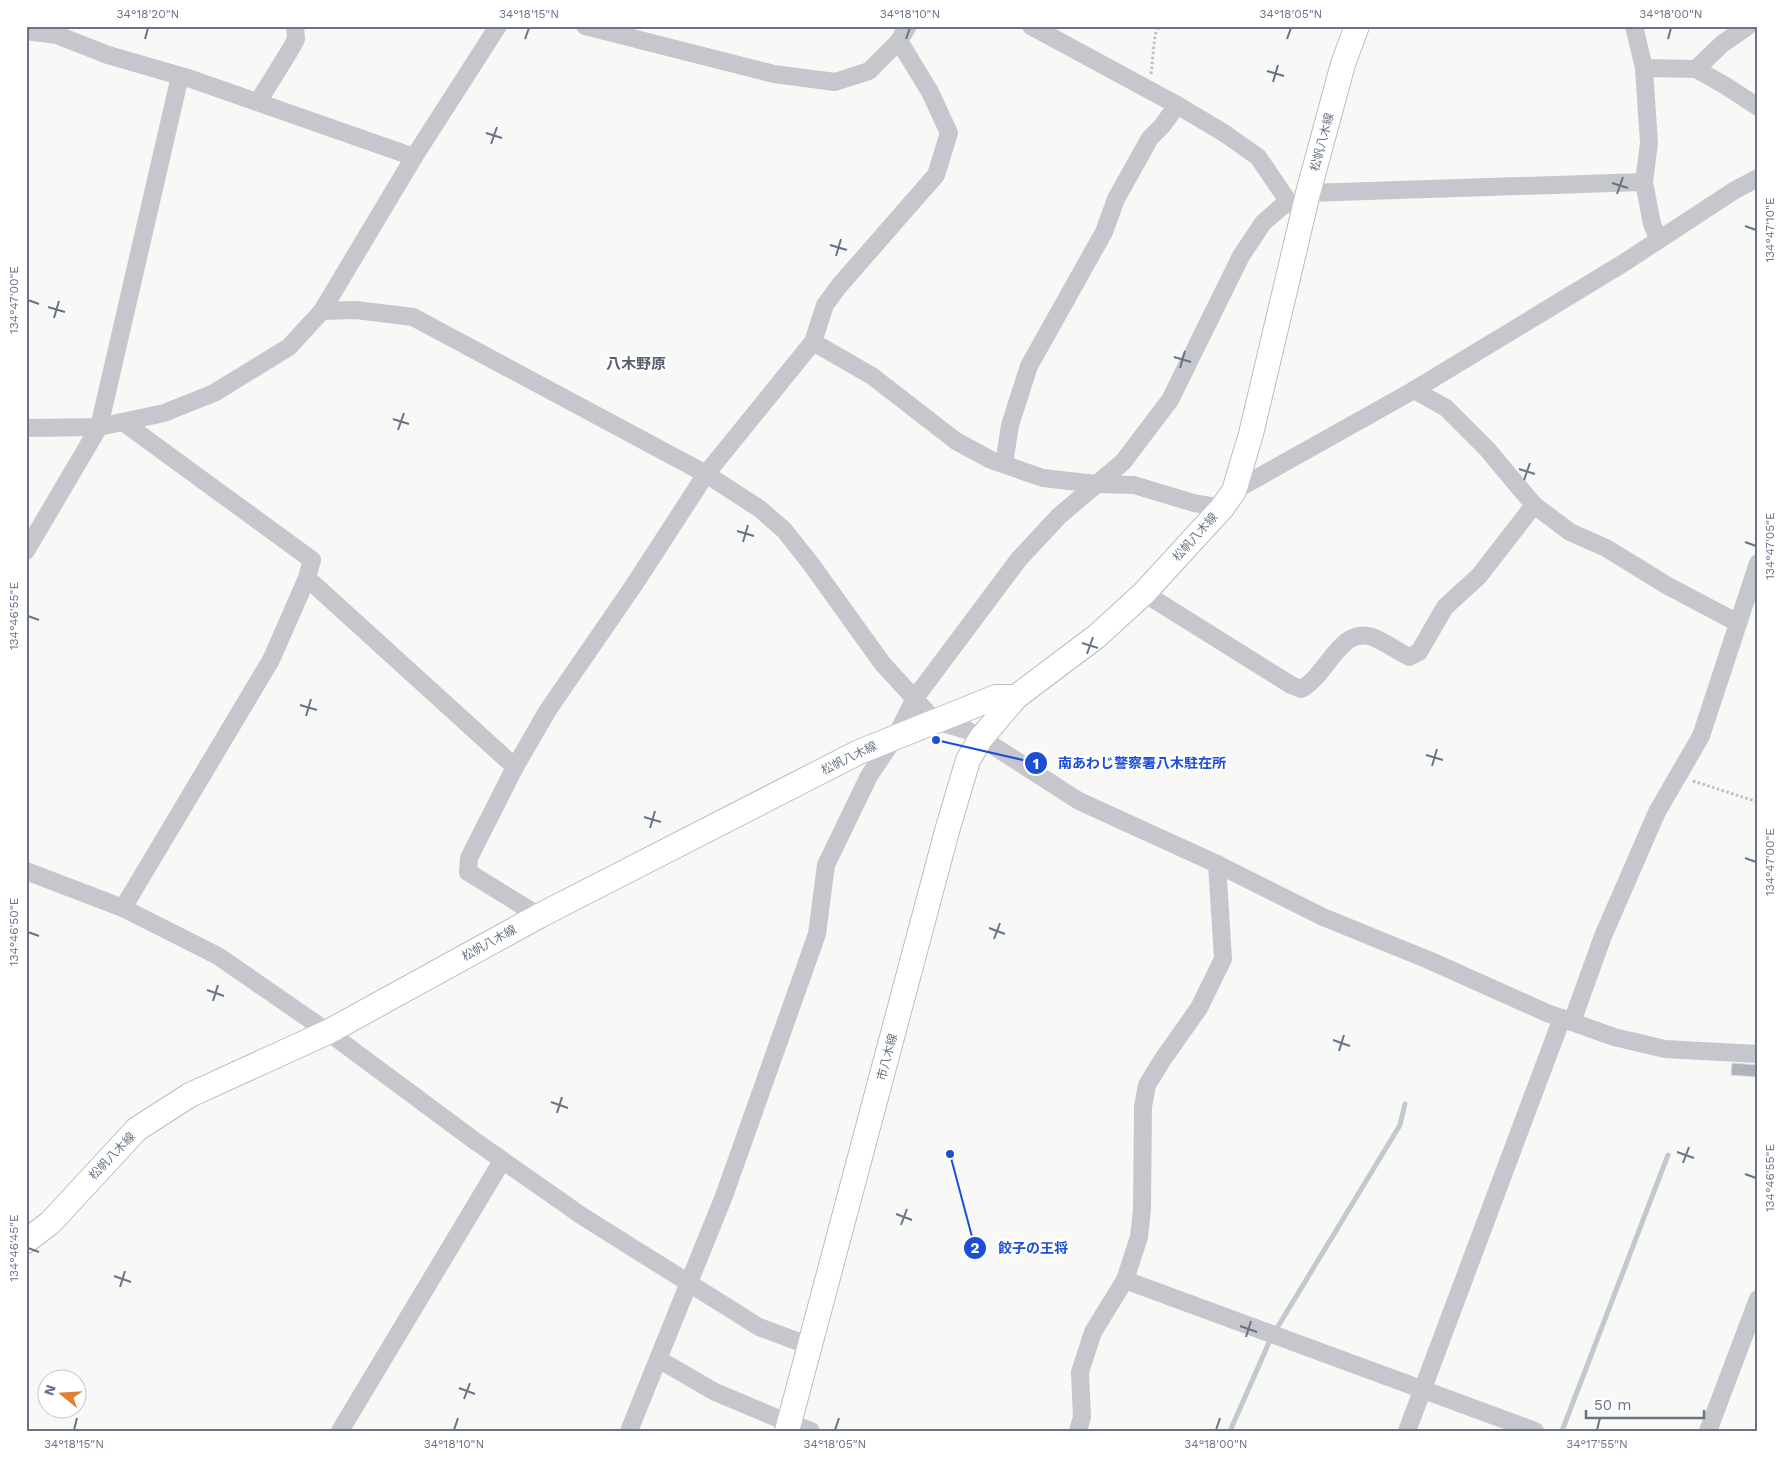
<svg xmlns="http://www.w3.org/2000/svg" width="1784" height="1457" viewBox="0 0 1784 1457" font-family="'Work Sans','Noto Sans JP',sans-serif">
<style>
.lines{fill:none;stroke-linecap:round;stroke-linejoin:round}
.stream{stroke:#c2c8cf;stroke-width:5}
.building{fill:#adb3bb;stroke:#dadbd9}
.secondary-casing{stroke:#babcc2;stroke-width:26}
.path{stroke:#bfc0c3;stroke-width:3;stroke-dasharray:2.5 2.5;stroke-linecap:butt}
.street{stroke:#c5c7cc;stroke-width:18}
.secondary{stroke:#fff;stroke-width:24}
.ticks{fill:none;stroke:#697387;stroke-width:2}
.labels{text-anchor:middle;stroke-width:5;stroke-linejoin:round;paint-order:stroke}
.street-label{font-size:12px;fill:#697387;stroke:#fff}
.quarter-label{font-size:15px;font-weight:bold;fill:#575e6c;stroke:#fff}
.leader{fill:none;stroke:#1d4ed8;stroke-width:2}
.callout-dot{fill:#1d4ed8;stroke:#fff;stroke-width:2}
.mark-label{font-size:15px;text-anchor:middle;font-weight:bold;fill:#fff}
.callout-label{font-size:14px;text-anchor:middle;font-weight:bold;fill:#1d4ed8;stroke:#fff;stroke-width:5;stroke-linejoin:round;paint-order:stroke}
.neatline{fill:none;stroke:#697387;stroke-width:2}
.ticks-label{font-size:12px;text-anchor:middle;fill:#697387}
</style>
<rect width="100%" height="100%" fill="#f8f9f7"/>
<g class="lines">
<g class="stream">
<polyline points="1230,1431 1271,1338 1400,1125 1405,1104"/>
<polyline points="1562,1431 1668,1155"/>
</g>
</g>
<polygon class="building" points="1732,1063 1758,1065 1758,1077 1731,1075"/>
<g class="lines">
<defs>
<g id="secondary">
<polyline points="26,1241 50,1223 137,1129 190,1095 328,1032 539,916 859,752 996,697 1016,697"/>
<polyline points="787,1431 947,831 968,760 981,738 1016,697 1097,636 1144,593 1222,508 1234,491 1251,434 1308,193 1343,64 1357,26"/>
</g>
</defs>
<use href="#secondary" class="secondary-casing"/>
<g class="path">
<polyline points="1151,74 1155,35 1159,26"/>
<polyline points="1693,781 1758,802"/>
</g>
<g class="street">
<polyline points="585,26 774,74 835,82 869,71 899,41 908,26"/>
<polyline points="1031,26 1177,105 1224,133 1258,157 1288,201 1296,207"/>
<polyline points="1634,26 1644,68 1696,69 1726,86 1758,107"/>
<polyline points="26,31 57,35 108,55 191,79 414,157"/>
<polyline points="1644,68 1649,143 1644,182 1652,224 1659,240"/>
<polyline points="1696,69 1722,44 1748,26"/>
<polyline points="258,102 292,47 296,39 295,26"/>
<polyline points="1308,193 1644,182"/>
<polyline points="322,311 414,157 498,26"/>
<polyline points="813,342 872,376 956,441 991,460 1043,478 1096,484 1134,485 1194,503 1222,508"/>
<polyline points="1414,390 1446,408 1487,449 1534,505 1570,532 1606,548 1668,586 1738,623"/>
<polyline points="123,422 312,560 307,578 515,767"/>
<polyline points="26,428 99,427 164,413 214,393 289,347 322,311 356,310 413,317 706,474 760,509 784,530 811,564 882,663 935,721 967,730 981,738 1079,801 1217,864 1323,917 1431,961 1547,1013 1614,1037 1665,1049 1758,1054"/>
<polyline points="1004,464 1010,425 1029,366 1104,232 1116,199 1150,138 1162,126 1177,105"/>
<polyline points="1234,491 1414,390 1622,264 1735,190 1758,178"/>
<polyline points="26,551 99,427 180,76"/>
<path d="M 1144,593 L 1291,685 L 1301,689 C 1327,676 1340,626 1372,637 C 1384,641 1397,651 1409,657 L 1419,652 L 1445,607 L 1479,576 L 1534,505"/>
<polyline points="26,871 123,908 218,956 328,1032 475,1141 582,1216 759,1327 810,1346"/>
<polyline points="123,908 271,660 307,578"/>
<polyline points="539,916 468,872 469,858 515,767 548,710 634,585 706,474 813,342 825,305 839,286 936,175 949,133 930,92 899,41"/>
<polyline points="1572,1022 1603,936 1657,812 1701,736 1758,563"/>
<polyline points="1125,1280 1535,1431"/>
<polyline points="658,1359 715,1392 789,1423 811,1431"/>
<polyline points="340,1431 502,1161"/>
<polyline points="629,1431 724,1196 817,934 826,865 869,776 896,736 915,698 1019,559 1059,516 1123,462 1170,400 1241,256 1263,223 1288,201"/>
<polyline points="1078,1431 1082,1417 1080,1372 1093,1332 1125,1280 1139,1237 1142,1209 1143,1107 1147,1085 1163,1059 1199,1008 1223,959 1217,864"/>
<polyline points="1407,1431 1562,1018"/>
<polyline points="1708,1431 1758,1299"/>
</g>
<use href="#secondary" class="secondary"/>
</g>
<path class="ticks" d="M 145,39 L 148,28M 525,39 L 529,28M 906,39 L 910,28M 1287,39 L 1291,28M 1668,39 L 1671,28M 1267,71 L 1284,76M 1273,82 L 1278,65M 486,133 L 502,138M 491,144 L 497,127M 1612,183 L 1628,188M 1617,194 L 1623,177M 1745,226 L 1756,230M 830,245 L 847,250M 836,256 L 841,239M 28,300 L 39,304M 48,307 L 65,312M 54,318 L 59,301M 1174,357 L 1191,362M 1180,368 L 1185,351M 393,419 L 409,424M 398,430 L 404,413M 1519,469 L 1535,474M 1524,480 L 1530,463M 737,531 L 754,536M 743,542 L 748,525M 1745,542 L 1756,546M 28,616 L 39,620M 1082,643 L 1098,648M 1087,654 L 1093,637M 300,705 L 317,710M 306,716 L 311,699M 1426,755 L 1443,760M 1432,766 L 1437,749M 644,817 L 661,822M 650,828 L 655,811M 1745,858 L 1756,862M 989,928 L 1005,934M 28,932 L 39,936M 994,939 L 1000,923M 207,990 L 224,996M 213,1001 L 218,985M 1333,1040 L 1350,1046M 1339,1051 L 1344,1035M 551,1102 L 568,1108M 557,1113 L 562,1097M 1677,1152 L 1694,1158M 1683,1163 L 1689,1147M 1745,1174 L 1756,1178M 896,1214 L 912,1220M 901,1225 L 907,1209M 28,1248 L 39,1252M 114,1276 L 131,1282M 120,1287 L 125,1271M 1240,1326 L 1257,1332M 1246,1337 L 1251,1321M 459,1388 L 475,1394M 464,1399 L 470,1383M 74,1430 L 77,1418M 454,1430 L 458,1418M 835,1430 L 839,1418M 1216,1430 L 1220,1418M 1597,1430 L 1600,1418"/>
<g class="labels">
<g class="street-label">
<text transform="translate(1322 142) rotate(-75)" y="4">松帆八木線</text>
<text transform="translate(1195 537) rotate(-48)" y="4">松帆八木線</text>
<text transform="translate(849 758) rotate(-26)" y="4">松帆八木線</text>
<text transform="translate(489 943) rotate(-29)" y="4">松帆八木線</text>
<text transform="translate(887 1057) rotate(-75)" y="4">市八木線</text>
<text transform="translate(112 1156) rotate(-46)" y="4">松帆八木線</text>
</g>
<g class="quarter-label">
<text x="636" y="369">八木野原</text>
</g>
</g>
<path class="leader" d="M936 740L1036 763M950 1154L975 1248"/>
<g class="callout-dot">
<circle cx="936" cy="740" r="5"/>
<circle cx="950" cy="1154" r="5"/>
<circle cx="1036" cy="763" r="12"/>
<circle cx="975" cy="1248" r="12"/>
</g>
<g class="mark-label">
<text x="1036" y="769">1</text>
<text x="975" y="1253">2</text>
</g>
<g class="callout-label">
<text x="1142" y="768">南あわじ警察署八木駐在所</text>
<text x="1033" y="1253">餃子の王将</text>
</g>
<rect width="1784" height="1457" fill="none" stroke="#ffffff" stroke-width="55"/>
<g transform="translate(62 1394) rotate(288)"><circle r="24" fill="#ffffff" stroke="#c3c7cf"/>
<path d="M0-4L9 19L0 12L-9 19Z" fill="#e08030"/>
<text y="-8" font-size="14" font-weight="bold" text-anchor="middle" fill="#697387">N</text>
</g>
<path d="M1586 1410v8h118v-8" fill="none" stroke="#697387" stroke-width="2.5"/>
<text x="1594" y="1410" font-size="15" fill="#697387" stroke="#ffffff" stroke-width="4" paint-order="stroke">50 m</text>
<rect x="28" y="28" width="1728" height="1402" class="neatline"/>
<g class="ticks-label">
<text x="148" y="18">34°18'20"N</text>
<text x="529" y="18">34°18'15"N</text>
<text x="910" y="18">34°18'10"N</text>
<text x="1291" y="18">34°18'05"N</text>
<text x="1671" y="18">34°18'00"N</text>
<text transform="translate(1770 230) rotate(-90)" y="4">134°47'10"E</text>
<text transform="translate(14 300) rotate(-90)" y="4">134°47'00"E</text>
<text transform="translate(1770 546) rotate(-90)" y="4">134°47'05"E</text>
<text transform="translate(14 616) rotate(-90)" y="4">134°46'55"E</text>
<text transform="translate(1770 862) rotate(-90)" y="4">134°47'00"E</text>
<text transform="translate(14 932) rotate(-90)" y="4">134°46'50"E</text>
<text transform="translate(1770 1178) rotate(-90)" y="4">134°46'55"E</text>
<text transform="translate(14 1248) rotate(-90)" y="4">134°46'45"E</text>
<text x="74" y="1448">34°18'15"N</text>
<text x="454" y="1448">34°18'10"N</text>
<text x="835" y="1448">34°18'05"N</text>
<text x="1216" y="1448">34°18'00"N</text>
<text x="1597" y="1448">34°17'55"N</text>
</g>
</svg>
